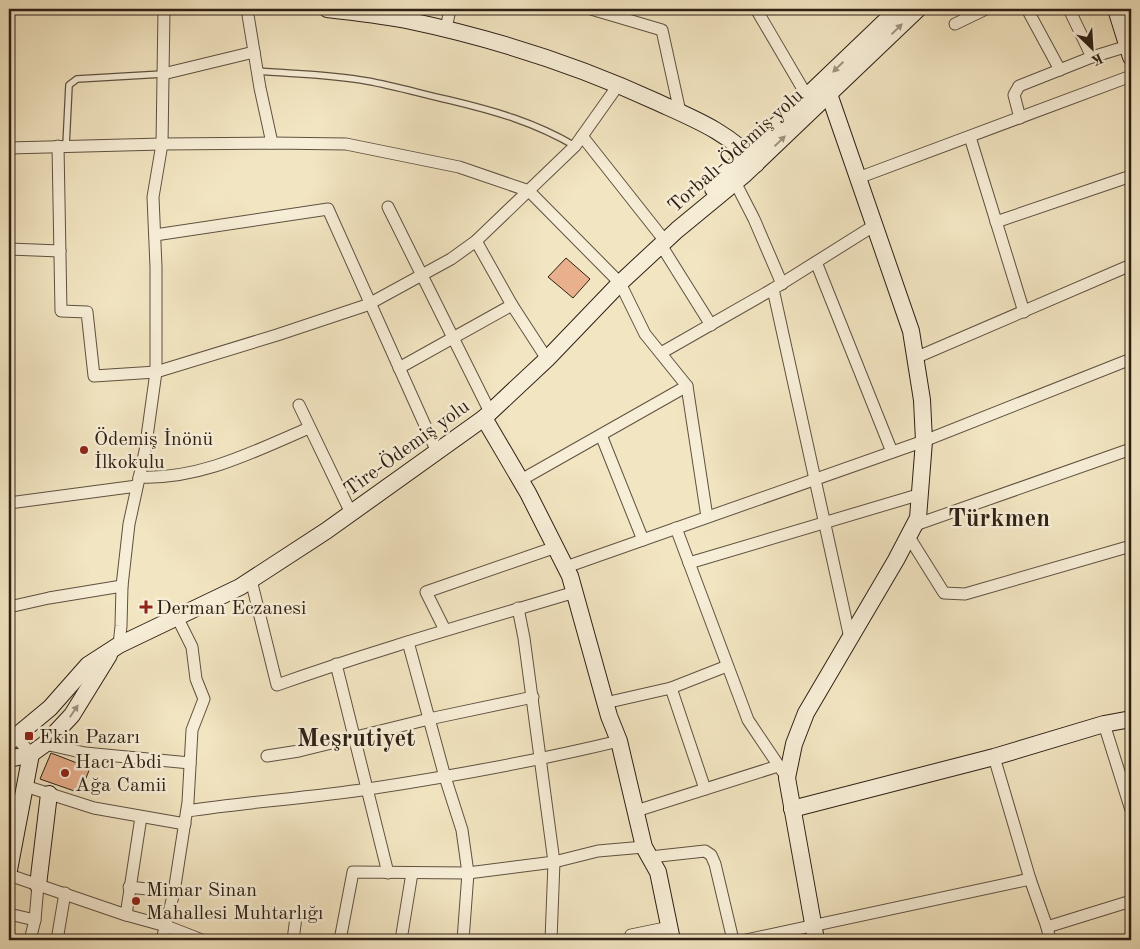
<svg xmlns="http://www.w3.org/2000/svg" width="1140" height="949" viewBox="0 0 1140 949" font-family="'Old Standard TT',serif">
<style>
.building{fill:#e9b08d;stroke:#2e2016}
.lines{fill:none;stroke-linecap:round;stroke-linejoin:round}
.lane-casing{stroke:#5f5141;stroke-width:8}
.street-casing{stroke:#5f5141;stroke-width:13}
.secondary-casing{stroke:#2e2016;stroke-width:18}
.lane{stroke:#f7eed7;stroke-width:5.5}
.street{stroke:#f7eed7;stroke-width:11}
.secondary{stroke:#f7eed7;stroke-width:16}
.oneway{fill:#9d9180}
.poi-dot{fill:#8f2418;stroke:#f7eed7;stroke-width:2}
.labels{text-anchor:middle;stroke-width:5;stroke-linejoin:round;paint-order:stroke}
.street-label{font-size:20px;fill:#2e2016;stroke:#f7eed7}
.poi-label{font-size:20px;fill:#2e2016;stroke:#f7eed7;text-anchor:start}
.district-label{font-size:25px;font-weight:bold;fill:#2e2016;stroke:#f7eed7}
</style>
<rect width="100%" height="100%" fill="#f2e5c1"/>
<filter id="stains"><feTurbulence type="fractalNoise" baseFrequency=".004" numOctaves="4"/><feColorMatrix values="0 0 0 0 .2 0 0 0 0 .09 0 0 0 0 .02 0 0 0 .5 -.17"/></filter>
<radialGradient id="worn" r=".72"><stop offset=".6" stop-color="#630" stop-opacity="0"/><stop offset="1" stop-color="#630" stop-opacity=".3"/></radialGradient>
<g class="building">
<polygon points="566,258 590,279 573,298 548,277"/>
<polygon points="51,753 90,768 80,793 40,779"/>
</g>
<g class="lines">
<defs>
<g id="lane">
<path d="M 257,71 C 294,74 331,74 367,81 C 395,86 422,94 449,100 C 495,111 534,122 575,146"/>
<polyline points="66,146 69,85 77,79 163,74"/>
</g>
<g id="street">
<polyline points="247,9 260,88 272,143"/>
<polyline points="591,9 662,30 680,112"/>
<polyline points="756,9 807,96"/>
<polyline points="1027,9 1060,70"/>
<polyline points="1069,9 1092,57"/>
<polyline points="955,24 986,9"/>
<polyline points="446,29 450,9"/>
<polyline points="163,74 254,52"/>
<polyline points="1020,118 1014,95 1019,86 1092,57 1128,46"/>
<polyline points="582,136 665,241"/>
<polyline points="970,137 1024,312"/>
<polyline points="58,146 61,311 87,312 94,376 156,372 277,335 367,305 451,259 476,241 575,146 619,84"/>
<polyline points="9,148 162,144 272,143 346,144 459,167 529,191 620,283 645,334 687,386 707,517"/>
<polyline points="858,178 1131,76"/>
<polyline points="735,182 754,219 782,284"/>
<polyline points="388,207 490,412"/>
<polyline points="996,222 1131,176"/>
<polyline points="155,235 328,209 437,452"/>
<polyline points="476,241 512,305 547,359"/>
<polyline points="661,245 711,325"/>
<polyline points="9,249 60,251"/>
<polyline points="816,262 892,452"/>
<polyline points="661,353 773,289"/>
<polyline points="915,358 1131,265"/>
<polyline points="399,368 512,305"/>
<polyline points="299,405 351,513"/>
<polyline points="601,435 643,540"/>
<path d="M 139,477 C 200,480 255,451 309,428"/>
<polyline points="521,480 687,386"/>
<polyline points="9,503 137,486"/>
<polyline points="915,525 1131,449"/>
<polyline points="676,528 748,720 787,778"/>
<polyline points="909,537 944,593 965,594 1131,546"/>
<polyline points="689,563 921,494"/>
<polyline points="566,567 924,441 1131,359"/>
<path d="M 251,580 L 277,685 C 375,650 475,622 575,592"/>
<polyline points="9,607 49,598 122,586"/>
<polyline points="518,608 524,638 554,862 551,940"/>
<polyline points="445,630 426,592 556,547"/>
<polyline points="850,638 773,289 875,225"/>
<polyline points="408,642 445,777 462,830 468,873 463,940"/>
<polyline points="119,645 121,626 122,586 129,524 145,451 156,372 156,267 153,197 162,144 164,9"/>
<polyline points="336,664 388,873"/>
<polyline points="671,688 727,666"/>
<polyline points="605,703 671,688 705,789"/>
<polyline points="1104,724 1131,810"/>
<polyline points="9,729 31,754"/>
<polyline points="45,744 85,753 190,763"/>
<polyline points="267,756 299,751 429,719 533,697"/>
<polyline points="994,757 1030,879"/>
<polyline points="25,786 94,808 185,824"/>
<path d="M 187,811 C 247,802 308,798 368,789 C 453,776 536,761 619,741"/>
<polyline points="636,811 778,766"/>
<polyline points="650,857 705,851 711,855 715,864 733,940"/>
<polyline points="9,875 126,915 166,926 202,940"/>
<polyline points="129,887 174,892"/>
<polyline points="9,914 35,920"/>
<polyline points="126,915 141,817"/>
<polyline points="1047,927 1050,940"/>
<polyline points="30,940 35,920 38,885"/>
<polyline points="57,940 65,893"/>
<polyline points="162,940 174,892 188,802 192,730 204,699 196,679 192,647 177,617"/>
<polyline points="293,940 296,917"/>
<polyline points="340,940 353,872 468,873 554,862 598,851 644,847"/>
<polyline points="401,940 412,873"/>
<polyline points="631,940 631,935 670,927"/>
<polyline points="746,940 1030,879 1047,927 1131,901"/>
</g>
<g id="secondary">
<path d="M 327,9 C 354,12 380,15 406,20 C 492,38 577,65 657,102 C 692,118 731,133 756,164"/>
<polyline points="1116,9 1131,57"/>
<polyline points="713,189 739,161 898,9"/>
<polyline points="484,418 528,493 570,576 609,716 619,741 644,847 658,872 672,940"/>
<polyline points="9,742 50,708 88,665 119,645 240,587 326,531 484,418 547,359 620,283 677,230 745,174 918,9"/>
<polyline points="9,759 31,754 45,744 72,715 109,655"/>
<polyline points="792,809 994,757 1104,724 1131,719"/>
<polyline points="9,870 31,754"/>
<polyline points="38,885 49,794"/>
<polyline points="816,940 787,778 794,744 806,713 896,560 918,518 924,441 922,400 911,331 829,94"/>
</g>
</defs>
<use href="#lane" class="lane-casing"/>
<use href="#street" class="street-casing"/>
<use href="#secondary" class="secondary-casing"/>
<use href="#lane" class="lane"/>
<use href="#street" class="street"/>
<use href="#secondary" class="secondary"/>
</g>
<defs><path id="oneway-solid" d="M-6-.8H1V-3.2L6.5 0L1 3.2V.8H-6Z" transform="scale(1.25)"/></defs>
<g class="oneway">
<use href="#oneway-solid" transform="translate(897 29) rotate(-44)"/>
<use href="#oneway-solid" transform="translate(838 67) rotate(136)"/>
<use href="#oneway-solid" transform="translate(780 141) rotate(-44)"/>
<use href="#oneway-solid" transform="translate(74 711) rotate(-56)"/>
</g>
<g class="poi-dot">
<circle cx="84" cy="450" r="5"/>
<path d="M143.5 599.5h5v5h5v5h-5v5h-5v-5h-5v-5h5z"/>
<rect x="24" y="731" width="10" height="10" rx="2.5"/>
<circle cx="65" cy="773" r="5"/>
<circle cx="136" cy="901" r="5"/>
</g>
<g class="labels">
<g class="street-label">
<text transform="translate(735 150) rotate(-42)" y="7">Torbalı-Ödemiş yolu</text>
<text transform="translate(406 447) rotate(-36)" y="7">Tire-Ödemiş yolu</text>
</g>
<g class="poi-label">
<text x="94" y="445">Ödemiş İnönü<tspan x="94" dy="23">İlkokulu</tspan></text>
<text x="156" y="614">Derman Eczanesi</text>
<text x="39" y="743">Ekin Pazarı</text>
<text x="75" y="768">Hacı Abdi<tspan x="75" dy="23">Ağa Camii</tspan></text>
<text x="146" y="896">Mimar Sinan<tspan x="146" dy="23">Mahallesi Muhtarlığı</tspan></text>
</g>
<g class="district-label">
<text x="999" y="526">Türkmen</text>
<text x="356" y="746">Meşrutiyet</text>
</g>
</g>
<rect width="1140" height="949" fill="none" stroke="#f2e5c1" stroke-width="30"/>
<rect x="10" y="10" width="1120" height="929" fill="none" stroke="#2e2016" stroke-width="2.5"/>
<rect x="15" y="15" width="1110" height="919" fill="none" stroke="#2e2016"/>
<g transform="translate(1092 48) rotate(155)" stroke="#f7eed7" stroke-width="4" paint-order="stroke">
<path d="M0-4L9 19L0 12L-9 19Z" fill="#2e2016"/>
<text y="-8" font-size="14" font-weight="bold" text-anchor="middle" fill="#2e2016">K</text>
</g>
<rect width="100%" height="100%" filter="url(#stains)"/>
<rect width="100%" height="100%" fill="url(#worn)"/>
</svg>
